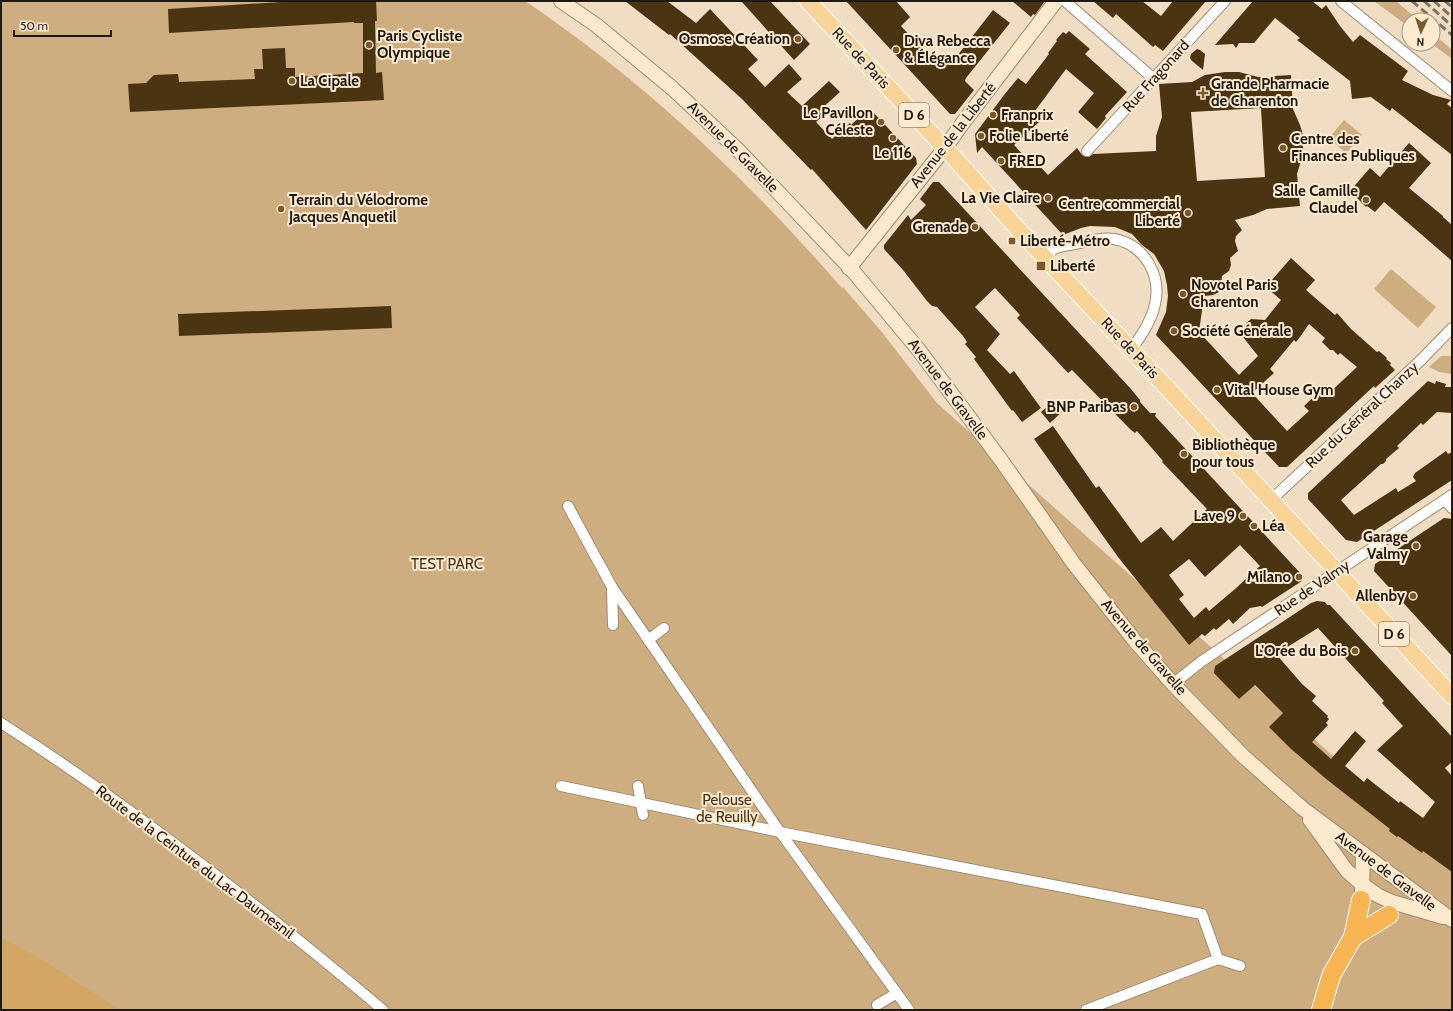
<svg xmlns="http://www.w3.org/2000/svg" width="1453" height="1011" viewBox="0 0 1453 1011" font-family="Cabin,sans-serif">
<style>
.green{fill:#cead81}
.water{fill:#d3a666}
.building{fill:#4b3412;fill-rule:evenodd}
.lines{fill:none;stroke-linecap:round;stroke-linejoin:round}
.street-casing{stroke:#9c8a72;stroke-width:12}
.secondary-casing{stroke:#9c8a72;stroke-width:16}
.primary-casing{stroke:#fff;stroke-width:18}
.highway-casing{stroke:#fff;stroke-width:20}
.street{stroke:#fff;stroke-width:10}
.secondary{stroke:#fde9cc;stroke-width:14}
.primary{stroke:#fad398;stroke-width:16}
.highway{stroke:#f7b554;stroke-width:18}
.rail{stroke:#807363;stroke-width:3;stroke-dasharray:8 4;stroke-linecap:butt}
.poi-dot{fill:#78592e;stroke:#feead1;stroke-width:1.5}
.labels{text-anchor:middle;stroke-width:4;stroke-linejoin:round;paint-order:stroke}
.shield{fill:#feead1;stroke:#63584a;stroke-width:1}
.shield-label{font-size:14px;font-weight:bold;fill:#201910}
.poi-label{font-size:15px;font-weight:bold;fill:#201910;stroke:#feead1;text-anchor:start}
.street-label{font-size:15px;fill:#201910;stroke:#feead1}
.park-label{font-size:15px;fill:#463216;stroke:#feead1}
</style>
<rect width="100%" height="100%" fill="#f1ddc4"/>
<g class="green">
<path d="M 1,1 L 525,1 C 644,81 748,180 842,288 L 843,287 L 881,331 L 937,403 L 1452,862 L 1452,1010 L 1,1010 Z"/>
<polygon points="1374,1 1396,1 1418,20 1409,20 1409,27"/>
<polygon points="1433,33 1452,50 1452,59 1432,44 1433,44"/>
<polygon points="1344,120 1362,135 1346,153 1329,138"/>
<polygon points="1391,269 1436,307 1418,328 1374,289"/>
<polygon points="1441,356 1452,356 1452,374 1439,372 1429,367"/>
</g>
<polygon class="water" points="1,937 44,961 121,1010 1,1010"/>
<g class="building">
<polygon points="297,1 298,2 376,1 377,21 375,21 376,73 382,72 384,100 130,112 128,84 146,83 154,75 178,74 179,82 255,79 254,69 263,69 262,49 285,48 286,68 295,68 295,77 363,73 363,23 354,23 354,22 169,33 168,9"/>
<polygon points="625,1 667,1 696,23 710,9 758,60 748,69 765,87 789,64 802,79 787,92 802,106 829,81 840,92 819,111 823,116 816,122 832,139 850,123 851,125 867,110 872,115 874,113 916,158 917,164 866,230 812,169 811,170 742,99 670,34 669,35"/>
<polygon points="741,1 770,1 810,44 794,60"/>
<polygon points="846,1 896,1 910,17 901,26 940,69 947,63 950,65 993,10 1010,23 966,78 965,81 974,90 955,114 950,114"/>
<polygon points="1012,1 1045,1 1035,15 1033,14 1031,17"/>
<polygon points="1093,1 1142,1 1161,16 1173,1 1206,1 1163,51 1155,45 1153,47 1116,14 1113,18"/>
<polygon points="1253,1 1312,1 1322,9 1326,5 1340,26 1353,42 1360,35 1408,71 1402,80 1433,95 1451,100 1447,104 1452,108 1452,155 1392,108 1390,111 1371,97 1352,99 1350,81 1297,40 1300,38 1275,18 1254,43 1239,43 1236,48 1233,44 1215,45"/>
<path d="M 1069,31 L 1090,49 L 1085,54 L 1127,92 L 1105,116 L 1106,118 L 1097,129 L 1078,112 L 1094,93 L 1066,69 L 1032,115 L 1039,122 L 1014,145 L 1026,158 L 1033,159 L 1048,175 L 1077,148 L 1082,155 L 1086,157 L 1089,157 L 1093,154 L 1156,151 L 1156,136 L 1162,117 L 1159,84 L 1192,82 L 1205,75 L 1225,72 L 1239,72 L 1258,77 L 1291,75 L 1293,109 L 1300,125 L 1303,135 L 1303,154 L 1297,174 L 1300,206 L 1267,209 L 1253,215 L 1235,220 L 1242,230 L 1236,236 L 1235,241 L 1238,251 L 1230,258 L 1231,265 L 1229,271 L 1222,276 L 1221,288 L 1219,292 L 1213,295 L 1204,296 L 1199,332 L 1239,375 L 1258,356 L 1243,337 L 1242,332 L 1243,326 L 1251,319 L 1265,320 L 1281,300 L 1266,287 L 1291,258 L 1315,280 L 1306,290 L 1335,315 L 1337,313 L 1351,329 L 1377,352 L 1379,351 L 1387,358 L 1386,359 L 1391,363 L 1390,365 L 1395,370 L 1375,388 L 1374,386 L 1287,467 L 1279,467 L 1156,335 L 1166,312 L 1168,296 L 1167,285 L 1164,271 L 1154,254 L 1142,245 L 1132,234 L 1115,227 L 1090,226 L 1081,228 L 1063,235 L 982,147 L 977,153 L 975,134 L 1004,95 L 1018,78 L 1026,84 L 1049,54 L 1048,53 L 1057,41 L 1056,40 L 1063,32 L 1066,34 ZM 1261,108 L 1265,177 L 1197,181 L 1191,112 ZM 1309,324 L 1325,338 L 1322,342 L 1330,350 L 1333,350 L 1338,355 L 1340,353 L 1357,367 L 1327,395 L 1322,389 L 1304,406 L 1309,411 L 1287,431 L 1252,393 L 1274,373 L 1270,369 L 1294,340 L 1296,342 L 1300,337 Z"/>
<polygon points="1197,49 1200,50 1205,54 1203,70 1192,61 1190,58 1191,54"/>
<polygon points="1409,143 1431,163 1409,188 1443,216 1443,217 1452,225 1452,261 1384,202 1375,212 1367,206 1366,207 1350,191 1370,168 1380,177"/>
<path d="M 933,182 L 939,182 L 1131,389 L 1140,400 L 1140,402 L 1150,413 L 1156,413 L 1155,416 L 1302,575 L 1302,581 L 1262,607 L 1261,606 L 1250,608 L 1233,624 L 1229,619 L 1216,630 L 1214,628 L 1205,636 L 1202,634 L 1189,645 L 1118,557 L 1034,439 L 1053,426 L 1096,488 L 1099,486 L 1141,543 L 1161,527 L 1173,541 L 1207,509 L 1162,462 L 1163,461 L 1137,431 L 1135,433 L 1131,430 L 1072,370 L 1068,373 L 1017,318 L 1020,315 L 995,288 L 975,307 L 1000,334 L 987,350 L 1010,374 L 1014,371 L 1041,408 L 1022,422 L 1013,410 L 1012,411 L 974,359 L 976,357 L 965,344 L 967,342 L 963,336 L 937,307 L 932,306 L 927,301 L 903,270 L 884,249 L 884,245 L 908,215 L 911,220 L 926,205 L 920,199 ZM 1240,545 L 1260,566 L 1235,589 L 1209,611 L 1206,607 L 1194,618 L 1179,599 L 1184,595 L 1169,575 L 1189,559 L 1205,577 Z"/>
<polygon points="391,306 392,328 179,336 178,314"/>
<polygon points="1428,381 1435,384 1436,381 1446,384 1445,387 1452,387 1452,413 1437,412 1423,425 1421,423 1397,446 1399,448 1386,459 1386,461 1383,464 1381,464 1341,500 1354,515 1396,488 1398,492 1416,481 1413,477 1415,473 1446,451 1448,454 1452,452 1452,480 1357,542 1346,540 1308,499 1308,493"/>
<polygon points="1055,400 1064,410 1050,423 1041,412"/>
<polygon points="1444,518 1452,519 1452,656 1374,571 1375,564"/>
<path d="M 1317,601 L 1325,602 L 1327,605 L 1330,605 L 1452,737 L 1452,762 L 1445,768 L 1452,776 L 1452,872 L 1423,851 L 1422,853 L 1398,836 L 1397,837 L 1389,831 L 1390,829 L 1325,778 L 1290,748 L 1269,727 L 1283,713 L 1255,685 L 1239,699 L 1214,673 L 1215,666 L 1311,603 ZM 1318,628 L 1384,701 L 1382,703 L 1403,726 L 1377,750 L 1435,802 L 1423,818 L 1400,801 L 1399,803 L 1367,778 L 1364,782 L 1345,766 L 1366,741 L 1355,731 L 1331,759 L 1312,742 L 1328,725 L 1326,723 L 1329,719 L 1327,717 L 1328,716 L 1312,701 L 1316,696 L 1302,684 L 1276,654 Z"/>
</g>
<g class="lines">
<defs>
<g id="street">
<polyline points="1065,1 1154,79"/>
<polyline points="1341,1 1452,91"/>
<polyline points="1087,151 1225,1"/>
<path d="M 1044,257 C 1048,254 1052,250 1056,248 C 1064,245 1072,245 1080,243 C 1091,240 1103,237 1114,239 C 1143,244 1162,274 1155,304 C 1152,320 1141,336 1131,350"/>
<polyline points="1271,500 1421,360 1452,328"/>
<polyline points="1445,500 1452,508"/>
<polyline points="568,506 612,587 780,832 909,1010"/>
<polyline points="612,587 613,625"/>
<polyline points="648,640 664,628"/>
<polyline points="1173,684 1202,661 1452,495"/>
<path d="M 1,723 C 135,809 261,907 383,1010"/>
<polyline points="561,786 780,832 1202,914 1218,959 1086,1010"/>
<polyline points="638,786 643,815"/>
<polyline points="1218,959 1240,966"/>
<polyline points="877,1005 897,993"/>
</g>
<g id="secondary">
<polyline points="561,1 596,25 672,88 738,150 853,271 918,349 1001,460 1074,564 1135,641 1173,684 1243,756 1302,808 1452,920"/>
<polyline points="849,268 945,148 962,124 1056,1"/>
<polyline points="1310,820 1347,871 1363,885 1377,895 1392,902 1443,917"/>
<polyline points="1362,891 1363,854"/>
</g>
<polyline id="primary" points="808,1 958,162 1016,227 1168,389 1452,696"/>
<g id="highway">
<polyline points="1353,937 1389,915"/>
<polyline points="1321,1010 1328,986 1332,974 1353,937 1361,900"/>
</g>
</defs>
<use href="#street" class="street-casing"/>
<use href="#secondary" class="secondary-casing"/>
<use href="#primary" class="primary-casing"/>
<use href="#highway" class="highway-casing"/>
<use href="#street" class="street"/>
<use href="#secondary" class="secondary"/>
<use href="#primary" class="primary"/>
<use href="#highway" class="highway"/>
<g class="rail">
<polyline points="1412,1 1452,35"/>
<polyline points="1424,1 1452,26"/>
<polyline points="1434,1 1452,17"/>
<polyline points="1445,1 1452,7"/>
</g>
</g>
<g class="poi-dot">
<circle cx="798" cy="39" r="4"/>
<circle cx="369" cy="45" r="4"/>
<circle cx="896" cy="50" r="4"/>
<circle cx="292" cy="81" r="4"/>
<path d="M1201 87h4v4h4v4h-4v4h-4v-4h-4v-4h4z"/>
<circle cx="993" cy="115" r="4"/>
<circle cx="881" cy="122" r="4"/>
<circle cx="981" cy="136" r="4"/>
<circle cx="893" cy="138" r="4"/>
<circle cx="1283" cy="148" r="4"/>
<circle cx="1001" cy="161" r="4"/>
<circle cx="1048" cy="198" r="4"/>
<circle cx="1366" cy="200" r="4"/>
<circle cx="281" cy="209" r="4"/>
<circle cx="1188" cy="213" r="4"/>
<circle cx="975" cy="227" r="4"/>
<rect x="1008" y="237" width="8" height="8" rx="2"/>
<rect x="1036" y="261" width="10" height="10" rx="2"/>
<circle cx="1183" cy="294" r="4"/>
<circle cx="1174" cy="331" r="4"/>
<circle cx="1217" cy="390" r="4"/>
<circle cx="1134" cy="407" r="4"/>
<circle cx="1184" cy="454" r="4"/>
<circle cx="1243" cy="516" r="4"/>
<circle cx="1254" cy="526" r="4"/>
<circle cx="1416" cy="546" r="4"/>
<circle cx="1299" cy="577" r="4"/>
<circle cx="1413" cy="596" r="4"/>
<circle cx="1355" cy="651" r="4"/>
</g>
<g class="labels">
<g class="shield">
<rect x="899" y="103" width="30" height="24" rx="3"/>
<rect x="1379" y="622" width="30" height="24" rx="3"/>
</g>
<g class="shield-label">
<text x="914" y="120">D 6</text>
<text x="1394" y="639">D 6</text>
</g>
<g class="poi-label">
<text x="377" y="41">Paris Cycliste<tspan x="377" dy="17">Olympique</tspan></text>
<text x="790" y="44" text-anchor="end">Osmose Création</text>
<text x="904" y="46">Diva Rebecca<tspan x="904" dy="17">&amp; Élégance</tspan></text>
<text x="300" y="86">La Cipale</text>
<text x="1211" y="89">Grande Pharmacie<tspan x="1211" dy="17">de Charenton</tspan></text>
<text x="873" y="118" text-anchor="end">Le Pavillon<tspan x="873" dy="17">Céleste</tspan></text>
<text x="1001" y="120">Franprix</text>
<text x="989" y="141">Folie Liberté</text>
<text x="1291" y="144">Centre des<tspan x="1291" dy="17">Finances Publiques</tspan></text>
<text x="893" y="158" text-anchor="middle">Le 116</text>
<text x="1009" y="166">FRED</text>
<text x="1358" y="196" text-anchor="end">Salle Camille<tspan x="1358" dy="17">Claudel</tspan></text>
<text x="1040" y="203" text-anchor="end">La Vie Claire</text>
<text x="289" y="205">Terrain du Vélodrome<tspan x="289" dy="17">Jacques Anquetil</tspan></text>
<text x="1180" y="209" text-anchor="end">Centre commercial<tspan x="1180" dy="17">Liberté</tspan></text>
<text x="967" y="232" text-anchor="end">Grenade</text>
<text x="1020" y="246">Liberté-Métro</text>
<text x="1050" y="271">Liberté</text>
<text x="1191" y="290">Novotel Paris<tspan x="1191" dy="17">Charenton</tspan></text>
<text x="1182" y="336">Société Générale</text>
<text x="1225" y="395">Vital House Gym</text>
<text x="1126" y="412" text-anchor="end">BNP Paribas</text>
<text x="1192" y="450">Bibliothèque<tspan x="1192" dy="17">pour tous</tspan></text>
<text x="1235" y="521" text-anchor="end">Lave 9</text>
<text x="1262" y="531">Léa</text>
<text x="1408" y="542" text-anchor="end">Garage<tspan x="1408" dy="17">Valmy</tspan></text>
<text x="1291" y="582" text-anchor="end">Milano</text>
<text x="1405" y="601" text-anchor="end">Allenby</text>
<text x="1347" y="656" text-anchor="end">L'Orée du Bois</text>
</g>
<g class="street-label">
<text transform="translate(861 58) rotate(47)" y="5">Rue de Paris</text>
<text transform="translate(1156 76) rotate(-48)" y="5">Rue Fragonard</text>
<text transform="translate(953 135) rotate(-52)" y="5">Avenue de la Liberté</text>
<text transform="translate(733 147) rotate(45)" y="5">Avenue de Gravelle</text>
<text transform="translate(1130 348) rotate(47)" y="5">Rue de Paris</text>
<text transform="translate(948 389) rotate(53)" y="5">Avenue de Gravelle</text>
<text transform="translate(1362 415) rotate(-43)" y="5">Rue du Général Chanzy</text>
<text transform="translate(1312 588) rotate(-34)" y="5">Rue de Valmy</text>
<text transform="translate(1144 647) rotate(49)" y="5">Avenue de Gravelle</text>
<text transform="translate(195 862) rotate(37)" y="5">Route de la Ceinture du Lac Daumesnil</text>
<text transform="translate(1386 871) rotate(37)" y="5">Avenue de Gravelle</text>
</g>
<g class="park-label">
<text x="447" y="569">TEST PARC</text>
<text x="727" y="805">Pelouse<tspan x="727" dy="17">de Reuilly</tspan></text>
</g>
</g>
<rect width="1453" height="1011" fill="none" stroke="#201910" stroke-width="4"/>
<g transform="translate(1421 32) rotate(183)"><circle r="19" fill="#feead1" stroke="#a59684"/>
<path d="M0-3L7 15L0 10L-7 15Z" fill="#78592e"/>
<text y="-6" font-size="11" font-weight="bold" text-anchor="middle" fill="#201910">N</text>
</g>
<path d="M14 30v6h97v-6" fill="none" stroke="#201910" stroke-width="2"/>
<text x="20" y="30" font-size="12" fill="#201910" stroke="#feead1" stroke-width="3" paint-order="stroke">50 m</text>
</svg>
